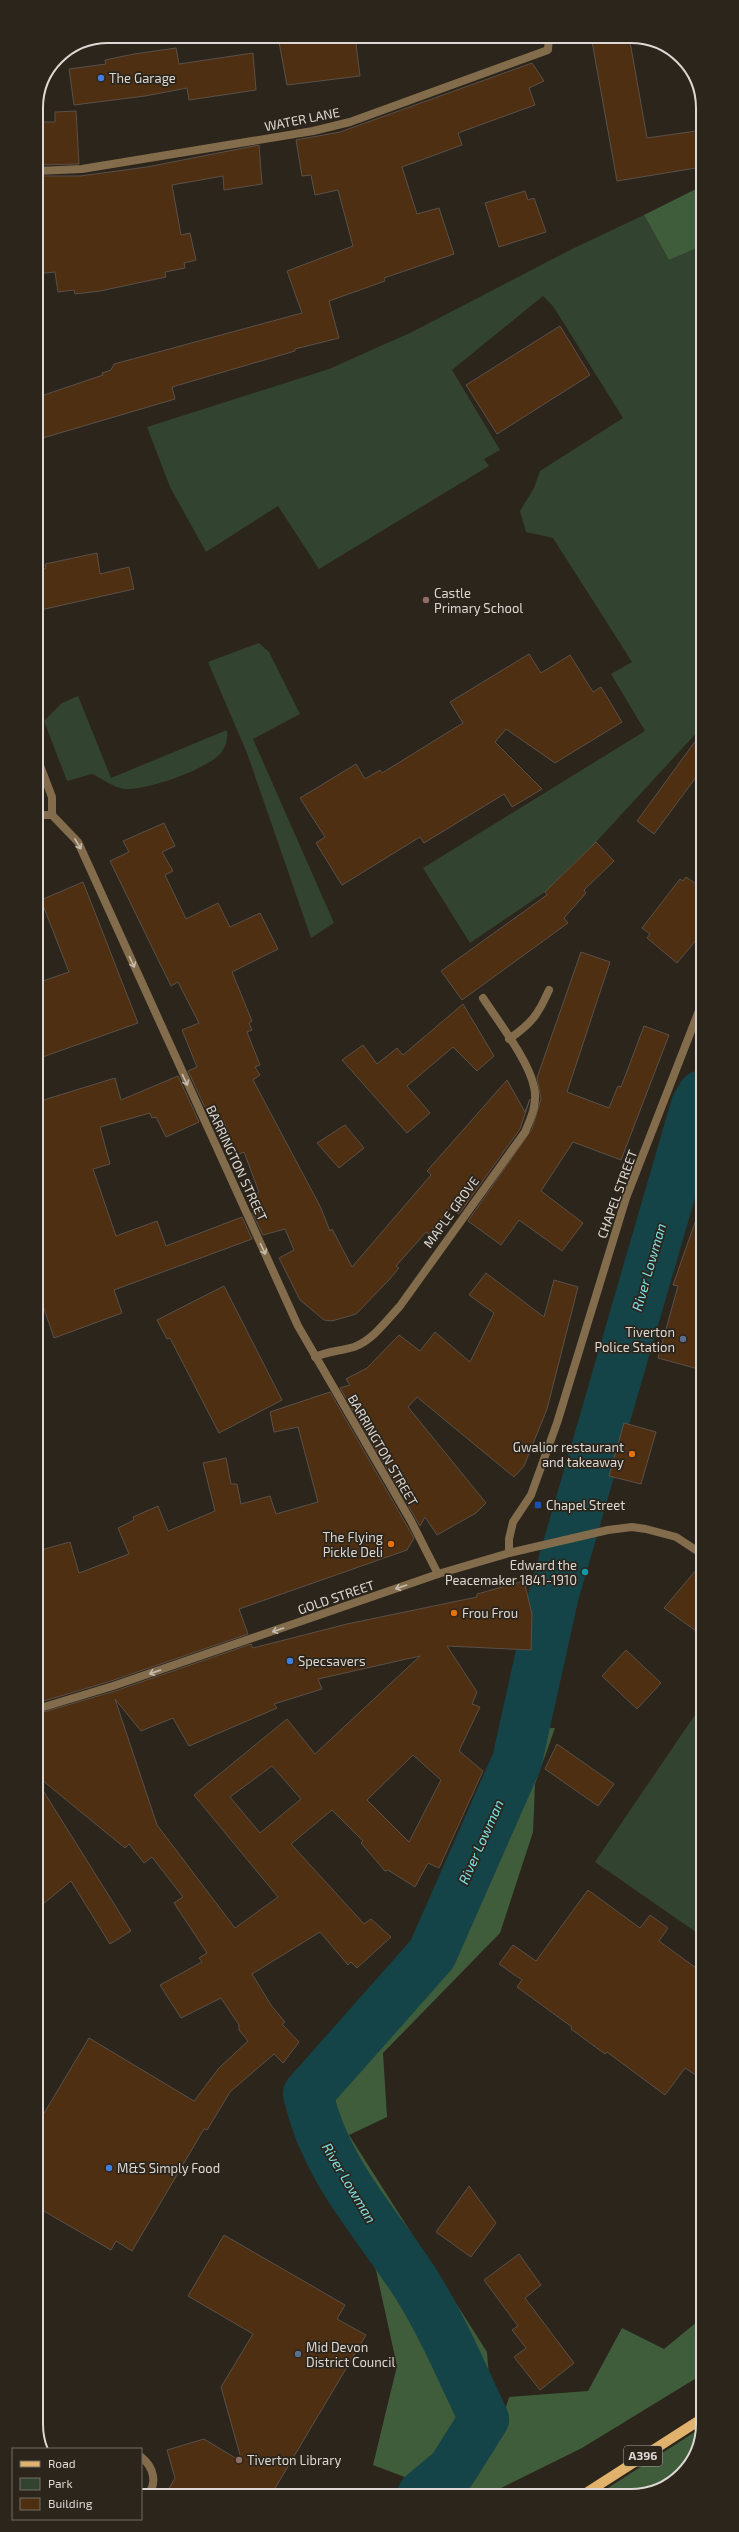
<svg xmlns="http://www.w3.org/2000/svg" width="739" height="2532" viewBox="0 0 739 2532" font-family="'Exo 2',sans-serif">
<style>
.green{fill:#32432f}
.forest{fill:#405d3b}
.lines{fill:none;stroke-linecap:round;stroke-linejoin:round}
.river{stroke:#144447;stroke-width:50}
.building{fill:#4f2f12;stroke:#5a5048;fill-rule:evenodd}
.minor{stroke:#836c4b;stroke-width:8}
.tertiary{stroke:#836c4b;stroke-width:8}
.primary{stroke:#e1b26b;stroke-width:10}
.oneway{stroke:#c6bdb1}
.shop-dot{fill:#3f7fe0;stroke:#2c251c;stroke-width:1.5}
.education-dot{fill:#8d6e63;stroke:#2c251c;stroke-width:1.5}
.service-dot{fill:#5c6f8a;stroke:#2c251c;stroke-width:1.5}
.food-dot{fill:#e8710a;stroke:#2c251c;stroke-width:1.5}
.transit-dot{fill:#1a4fb4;stroke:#2c251c;stroke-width:1.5}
.culture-dot{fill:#0f9aa8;stroke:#2c251c;stroke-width:1.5}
.labels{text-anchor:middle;stroke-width:3.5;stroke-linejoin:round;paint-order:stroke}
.shield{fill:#2c251c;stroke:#a8a29c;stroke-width:1}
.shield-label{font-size:12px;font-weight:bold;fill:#ddd8d3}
.poi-label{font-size:13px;fill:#ddd8d3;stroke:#2c251c;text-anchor:start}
.street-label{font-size:13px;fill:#ddd8d3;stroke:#2c251c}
.water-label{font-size:14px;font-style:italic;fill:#7ee1e8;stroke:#2c251c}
.rim{fill:none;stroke:#ddd8d3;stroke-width:2}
</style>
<rect width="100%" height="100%" fill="#2c251c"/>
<g class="green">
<polygon points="644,215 669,260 702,246 702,727 596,842 545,892 470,943 423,868 645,731 611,674 632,662 553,538 526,532 520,511 534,488 540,471 623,418 553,306 543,296 452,370 500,450 484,459 489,466 319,569 278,506 206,552 170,487 147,427 329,369 412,332 572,249"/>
<polygon points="259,643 269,652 300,714 253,739 334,923 311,938 247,753 208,662"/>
<path d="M 78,696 L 111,778 L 227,730 C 228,739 226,748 219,755 C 202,771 148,790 125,789 C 113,788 102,778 92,774 L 67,781 L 44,721 L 62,703 Z"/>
<polygon points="703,1703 703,1937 595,1862"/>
</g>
<g class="forest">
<polygon points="702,186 702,246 669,260 644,215"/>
<polygon points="555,1728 535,1784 533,1832 500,1933 383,2053 387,2117 349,2135 487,2352 491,2402 410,2479 373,2465 397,2366 376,2270 287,2109 403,1986 469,1844 512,1729"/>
<polygon points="703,2317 703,2374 582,2448 487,2495 388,2495 493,2452 509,2397 588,2391 622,2328 664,2349"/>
<polygon points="701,2428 685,2471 645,2495 597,2495"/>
</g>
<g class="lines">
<path class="river" d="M 422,2495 L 452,2470 L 484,2419 C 462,2373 443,2327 416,2284 C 374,2219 326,2172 308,2094 L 432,1954 L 517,1761 L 554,1594 L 696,1105 L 702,1095"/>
</g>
<g class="building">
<polygon points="355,36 360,76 287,85 279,42"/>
<polygon points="591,36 629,36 647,138 696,131 702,167 617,181"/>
<polygon points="176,48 179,64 253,53 256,90 189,100 187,88 145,96 74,105 69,69 106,64 105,60 134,54"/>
<polygon points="532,63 544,81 529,88 535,105 458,133 462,145 402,167 417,214 439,208 454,254 384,278 385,281 329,301 339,338 295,349 295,351 172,387 175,399 36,440 36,403 43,401 41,396 103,375 102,373 111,370 114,364 302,313 287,271 353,246 338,190 315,195 311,175 302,176 296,140 340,132"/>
<polygon points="76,111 79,164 36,165 36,122 55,122 55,112"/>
<polygon points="259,145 262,184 224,190 223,176 172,185 181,235 190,233 196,260 184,263 185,268 165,272 166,277 100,291 75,294 74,290 58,292 55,272 36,274 36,176 80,176 147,167"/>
<polygon points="525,191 528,200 534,198 546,232 499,247 485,203"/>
<polygon points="560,326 590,375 497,434 466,385"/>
<polygon points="97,553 100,574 129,567 134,589 36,611 36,572 46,568 45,564"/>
<polygon points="529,654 541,673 570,655 593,692 601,687 622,722 555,763 506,729 495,742 542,789 512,807 504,794 424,843 420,837 342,885 316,843 325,837 300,798 356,764 365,779 380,770 382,773 463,723 450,702"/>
<polygon points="702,732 702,769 654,834 637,821"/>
<polygon points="164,823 175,846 162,852 173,871 165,875 186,919 218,903 230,927 260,913 278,949 232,972 252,1021 249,1023 252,1030 247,1032 260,1065 255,1067 260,1075 253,1080 320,1206 330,1231 332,1229 352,1267 431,1175 427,1171 507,1080 525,1112 530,1099 520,1129 459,1214 450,1208 429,1234 426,1232 396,1266 399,1268 389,1280 356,1314 332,1321 324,1320 300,1300 279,1258 294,1250 285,1229 263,1235 252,1213 258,1211 252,1196 259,1192 244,1152 237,1155 223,1119 220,1121 218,1116 210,1118 188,1071 197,1067 182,1030 199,1023 178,982 171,986 110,861 129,852 123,841"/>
<polygon points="596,842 614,861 584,890 586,893 564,918 568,923 462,1000 441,971 547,895 545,892"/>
<polygon points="686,877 702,888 702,933 677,963 647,938 650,934 642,928 680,879 683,881"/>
<polygon points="83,882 138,1023 37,1059 37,983 69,972 41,900"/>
<polygon points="581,952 610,962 567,1092 609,1108 618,1086 621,1087 644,1026 669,1035 621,1160 573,1142 541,1191 583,1223 562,1251 519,1220 501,1245 468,1221 532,1129 541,1099 537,1078"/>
<polygon points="463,1004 494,1056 477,1071 453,1047 407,1086 430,1113 407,1133 342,1060 363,1045 377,1064 397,1048 403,1055"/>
<polygon points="178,1076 199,1122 166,1137 156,1117 152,1118 150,1113 100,1127 110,1164 93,1169 116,1236 157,1221 166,1246 242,1217 252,1239 114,1290 122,1313 54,1338 37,1288 37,1102 115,1078 121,1100"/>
<polygon points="345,1125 364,1148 339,1168 317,1143"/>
<polygon points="699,1211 702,1211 702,1370 658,1358 678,1286 673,1285"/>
<polygon points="486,1273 544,1317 554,1280 578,1287 547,1409 524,1466 514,1477 417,1397 408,1407 486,1503 476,1513 437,1535 425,1517 420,1526 340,1388 350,1385 346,1379 367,1368 399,1335 420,1351 435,1332 470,1362 494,1313 469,1295"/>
<polygon points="224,1286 282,1400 219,1433 170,1338 167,1339 157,1320"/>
<polygon points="330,1392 414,1538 407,1550 239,1609 248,1634 111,1681 37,1703 37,1551 70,1542 79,1573 129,1554 118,1528 134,1520 133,1517 158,1506 168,1531 215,1511 203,1463 226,1458 231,1484 237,1484 241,1504 270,1496 276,1514 318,1502 298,1427 274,1432 270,1412"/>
<polygon points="624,1423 656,1432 641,1484 609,1476"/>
<polygon points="702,1563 702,1608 703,1636 664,1608"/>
<path d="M 524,1581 L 532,1614 L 531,1650 L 447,1646 L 477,1692 L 472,1704 L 480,1707 L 459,1751 L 483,1771 L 439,1868 L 428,1863 L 415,1887 L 388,1870 L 385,1871 L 361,1843 L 363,1841 L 332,1810 L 291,1844 L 364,1924 L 371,1919 L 391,1937 L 357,1968 L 351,1962 L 348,1965 L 320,1932 L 252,1974 L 271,2005 L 285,2022 L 282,2024 L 299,2042 L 283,2063 L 274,2054 L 230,2092 L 207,2130 L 204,2129 L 132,2251 L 116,2241 L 111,2250 L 37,2207 L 37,2125 L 89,2038 L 194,2101 L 219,2068 L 248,2041 L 239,2030 L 239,2025 L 221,1998 L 181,2018 L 160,1985 L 202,1962 L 199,1958 L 207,1953 L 174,1903 L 183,1897 L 152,1857 L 144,1863 L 129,1844 L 125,1848 L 37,1776 L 37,1714 L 115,1691 L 251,1644 L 253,1648 L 347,1624 L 477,1597 L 477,1594 ZM 420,1656 L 315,1754 L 287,1719 L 194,1795 L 278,1897 L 235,1928 L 157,1825 L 115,1699 L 141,1731 L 173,1718 L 189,1746 L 277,1708 L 274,1704 L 322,1689 L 318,1679 ZM 413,1755 L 441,1780 L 409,1842 L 367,1800 ZM 272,1766 L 301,1799 L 260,1833 L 230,1797 Z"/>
<polygon points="626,1650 661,1683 637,1709 602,1676"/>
<polygon points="557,1744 614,1784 598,1806 545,1769"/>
<polygon points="37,1781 131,1931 110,1944 71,1881 37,1909"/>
<polygon points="588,1890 640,1928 650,1915 668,1928 659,1941 703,1973 703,2080 685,2068 665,2095 607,2052 605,2054 571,2029 572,2027 517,1987 522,1980 499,1964 513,1945 536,1961"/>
<polygon points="469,2186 496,2223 471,2257 436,2232"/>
<polygon points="224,2235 345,2305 337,2319 366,2335 271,2495 165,2496 175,2478 167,2450 204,2439 242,2462 221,2387 253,2334 188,2296"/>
<polygon points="519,2254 541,2285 525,2298 574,2363 540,2390 514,2357 526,2348 512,2330 518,2326 484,2280"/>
</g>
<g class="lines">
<g class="minor">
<polyline points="36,171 82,169 313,131 350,122 548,50 549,36"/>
<polyline points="36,755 52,797 52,815"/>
<path d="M 509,1039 C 531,1024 538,1015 549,990"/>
<path d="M 315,1357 C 328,1351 341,1351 354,1347 C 373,1340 387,1320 400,1306 L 525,1132 C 531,1118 538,1103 534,1087 C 529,1061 498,1021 483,998"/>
<polyline points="509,1553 509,1539 513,1522 531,1495 557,1423 626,1198 702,1003"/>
<path d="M 141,2457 C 153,2466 159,2484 146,2496"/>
</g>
<g class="tertiary">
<polyline points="36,815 52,815 78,842 298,1326 411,1521 438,1574"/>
<polyline points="37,1709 113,1686 438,1574 509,1553 608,1530 632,1527 646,1529 676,1537 702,1554"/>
</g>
<polyline class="primary" points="583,2495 703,2418"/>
</g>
<defs><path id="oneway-shaft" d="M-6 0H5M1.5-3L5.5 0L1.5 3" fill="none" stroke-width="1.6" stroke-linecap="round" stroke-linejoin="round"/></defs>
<g class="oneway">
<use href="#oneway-shaft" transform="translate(78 844) rotate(59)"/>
<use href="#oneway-shaft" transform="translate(132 962) rotate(65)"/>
<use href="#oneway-shaft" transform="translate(185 1080) rotate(65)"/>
<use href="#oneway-shaft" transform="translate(263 1249) rotate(65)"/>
<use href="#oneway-shaft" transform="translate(401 1587) rotate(161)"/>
<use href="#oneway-shaft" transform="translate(278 1630) rotate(161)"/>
<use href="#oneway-shaft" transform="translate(155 1672) rotate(161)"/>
</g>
<g class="shop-dot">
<circle cx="101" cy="78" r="4"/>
<circle cx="290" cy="1661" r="4"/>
<circle cx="109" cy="2168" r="4"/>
</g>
<g class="education-dot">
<circle cx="426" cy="600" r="4"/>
<circle cx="239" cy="2460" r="4"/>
</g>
<g class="service-dot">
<circle cx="683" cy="1339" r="4"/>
<circle cx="298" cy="2354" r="4"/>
</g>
<g class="food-dot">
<circle cx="632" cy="1454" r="4"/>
<circle cx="391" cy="1544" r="4"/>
<circle cx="454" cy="1613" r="4"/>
</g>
<rect class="transit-dot" x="534" y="1501" width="8" height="8" rx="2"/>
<circle class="culture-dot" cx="585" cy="1572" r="4"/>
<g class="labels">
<rect class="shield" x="624" y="2446" width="38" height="20" rx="3"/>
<g class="shield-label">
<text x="643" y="2460">A396</text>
</g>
<g class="poi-label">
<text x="109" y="83">The Garage</text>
<text x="434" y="598">Castle<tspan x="434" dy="15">Primary School</tspan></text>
<text x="675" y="1337" text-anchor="end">Tiverton<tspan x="675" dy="15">Police Station</tspan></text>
<text x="624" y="1452" text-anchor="end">Gwalior restaurant<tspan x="624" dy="15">and takeaway</tspan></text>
<text x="546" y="1510">Chapel Street</text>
<text x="383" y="1542" text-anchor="end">The Flying<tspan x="383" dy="15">Pickle Deli</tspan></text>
<text x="577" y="1570" text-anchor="end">Edward the<tspan x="577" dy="15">Peacemaker 1841-1910</tspan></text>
<text x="462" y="1618">Frou Frou</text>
<text x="298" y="1666">Specsavers</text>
<text x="117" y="2173">M&amp;S Simply Food</text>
<text x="306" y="2352">Mid Devon<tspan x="306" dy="15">District Council</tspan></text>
<text x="247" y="2465">Tiverton Library</text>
</g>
<g class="street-label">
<text transform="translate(302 119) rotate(-11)" y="5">WATER LANE</text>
<text transform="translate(237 1163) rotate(65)" y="5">BARRINGTON STREET</text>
<text transform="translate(617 1194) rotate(-70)" y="5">CHAPEL STREET</text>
<text transform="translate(451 1212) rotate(-54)" y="5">MAPLE GROVE</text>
<text transform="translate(383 1450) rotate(60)" y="5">BARRINGTON STREET</text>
<text transform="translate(336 1597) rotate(-19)" y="5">GOLD STREET</text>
</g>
<g class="water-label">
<text transform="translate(649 1267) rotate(-74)" y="5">River Lowman</text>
<text transform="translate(481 1842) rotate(-66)" y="5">River Lowman</text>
<text transform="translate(349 2183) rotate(59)" y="5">River Lowman</text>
</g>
</g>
<path d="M0 0H739V2532H0ZM108 43H631A65 65 0 0 1 696 108V2424A65 65 0 0 1 631 2489H108A65 65 0 0 1 43 2424V108A65 65 0 0 1 108 43Z" fill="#2c251c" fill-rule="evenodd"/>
<path class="rim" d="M108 43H631A65 65 0 0 1 696 108V2424A65 65 0 0 1 631 2489H108A65 65 0 0 1 43 2424V108A65 65 0 0 1 108 43Z"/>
<rect x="12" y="2448" width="130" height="72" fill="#2c251c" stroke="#736d65"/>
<rect x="20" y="2461" width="20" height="6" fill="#e1b26b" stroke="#736d65"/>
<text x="48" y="2468" font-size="12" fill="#ddd8d3">Road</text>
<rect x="20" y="2478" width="20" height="12" fill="#32432f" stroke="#736d65"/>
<text x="48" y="2488" font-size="12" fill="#ddd8d3">Park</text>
<rect x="20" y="2498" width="20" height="12" fill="#4f2f12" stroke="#736d65"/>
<text x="48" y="2508" font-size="12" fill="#ddd8d3">Building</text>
</svg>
